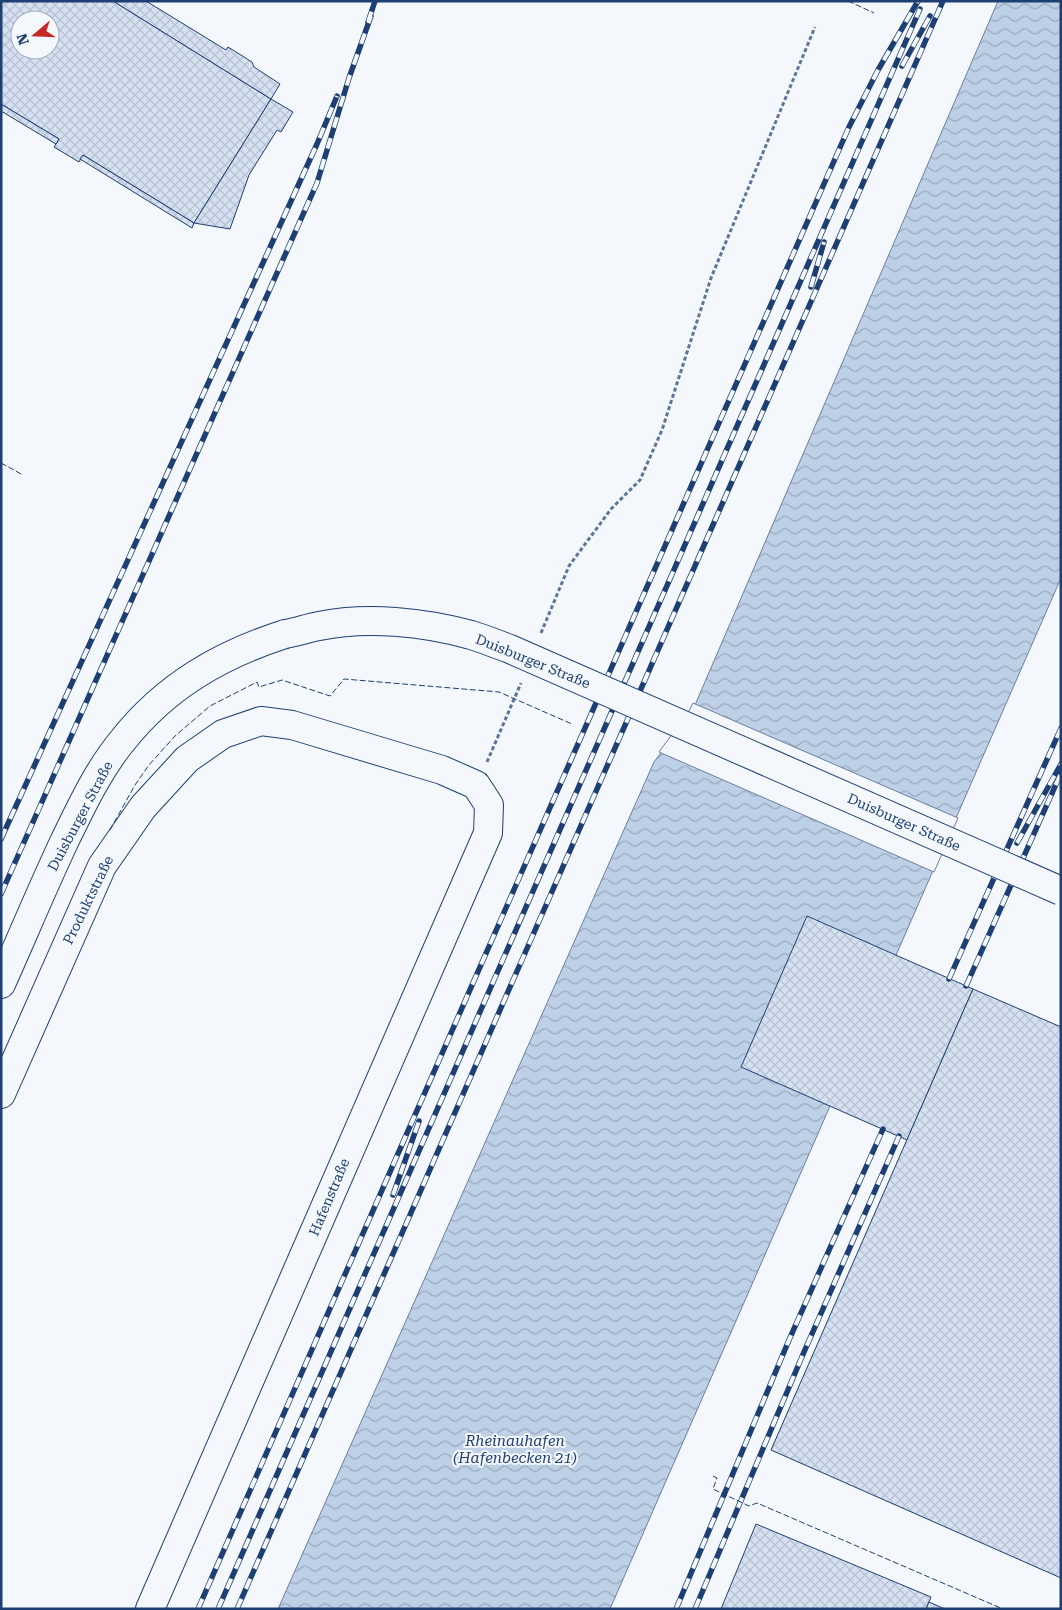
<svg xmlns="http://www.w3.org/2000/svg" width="1062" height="1610" viewBox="0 0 1062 1610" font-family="'Roboto Serif',serif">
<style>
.water{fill:url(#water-waves);stroke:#687fa3}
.pier{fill:#f4f7fb;stroke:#687fa3}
.building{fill:url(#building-cross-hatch);stroke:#1d3f73;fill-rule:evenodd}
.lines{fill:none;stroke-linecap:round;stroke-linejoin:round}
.minor-casing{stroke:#1d3f73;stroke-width:30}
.path{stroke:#5e769c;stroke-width:3;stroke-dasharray:4 2.5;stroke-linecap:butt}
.minor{stroke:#f4f7fb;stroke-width:28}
.rail-casing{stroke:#1d3f73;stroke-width:5.5}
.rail{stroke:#f4f7fb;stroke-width:4;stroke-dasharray:11;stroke-linecap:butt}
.minor-bridge-casing{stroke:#1d3f73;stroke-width:30;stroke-linecap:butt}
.minor-bridge{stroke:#f4f7fb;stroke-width:28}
.fence{stroke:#1d3f73;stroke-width:1;stroke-dasharray:6 2.5;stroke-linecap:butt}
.labels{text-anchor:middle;stroke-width:4;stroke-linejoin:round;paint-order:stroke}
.street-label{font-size:14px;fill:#1d3f73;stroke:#f4f7fb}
.water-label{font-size:15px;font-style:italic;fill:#1d3f73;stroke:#f4f7fb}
</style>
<defs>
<pattern id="water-waves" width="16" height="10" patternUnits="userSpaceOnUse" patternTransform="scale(1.25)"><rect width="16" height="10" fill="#bed0e5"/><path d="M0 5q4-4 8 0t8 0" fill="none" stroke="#9aaabe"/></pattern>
<pattern id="building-cross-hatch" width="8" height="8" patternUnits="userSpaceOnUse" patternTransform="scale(1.25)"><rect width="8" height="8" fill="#d5e0f0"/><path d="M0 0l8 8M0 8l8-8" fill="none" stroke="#b6c1d1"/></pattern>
</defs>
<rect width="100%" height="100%" fill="#f4f7fb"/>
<polygon class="water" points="998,1 1061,1 1061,578 610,1609 278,1609 654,762 692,712"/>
<polygon class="pier" points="693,703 958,818 934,872 659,752 689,711"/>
<g class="building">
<path d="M 1,1 L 113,1 L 271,99 L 194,223 L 83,155 L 79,162 L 54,147 L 59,139 L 1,104 ZM 20,20 L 50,20 L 50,50 L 20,50 Z"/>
<polygon points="113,1 146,1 226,50 228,47 252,62 254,67 280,84 271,99"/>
<polygon points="271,99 293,112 281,132 277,130 249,175 230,229 194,223"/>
<polygon points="1,104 59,139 56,144 1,111"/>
<polygon points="83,155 194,223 192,228 80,159"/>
<polygon points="807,916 973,989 907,1140 741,1067"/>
<polygon points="973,989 1061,1027 1061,1578 771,1450"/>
<polygon points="756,1524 931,1597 926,1609 721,1609"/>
<polygon points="929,1602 945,1609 926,1609"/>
</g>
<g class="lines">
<defs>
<g id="minor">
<path d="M 1,984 C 22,937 42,889 64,842 C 81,807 98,770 123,740 C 166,686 220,655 285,634"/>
<path d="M 1,1094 L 102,866 L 143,807 L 187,759 L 223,734 L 261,721 L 292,725 L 442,770 L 476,785 L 489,805 L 488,833 C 375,1091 265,1351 150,1609"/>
</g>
</defs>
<use href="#minor" class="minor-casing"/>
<g class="path">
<polyline points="541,633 569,566 611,509 640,480 662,430 711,278 815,27"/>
<polyline points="487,762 521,683"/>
</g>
<use href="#minor" class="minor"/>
<defs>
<g id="rail">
<polyline points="368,22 375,1"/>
<polyline points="902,66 930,16"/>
<polyline points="811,287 824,242"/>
<polyline points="1,839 317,144 337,96"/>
<polyline points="1017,843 1061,764"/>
<polyline points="1,894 317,183 349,78 371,16"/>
<polyline points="949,979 1061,728"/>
<polyline points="966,986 1061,773"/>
<polyline points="393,1195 419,1121"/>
<polyline points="198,1609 849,127 878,70 918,1"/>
<polyline points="218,1609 920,9"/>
<polyline points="237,1609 943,1"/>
<polyline points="676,1609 789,1340 883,1129"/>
<polyline points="695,1609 804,1352 899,1136"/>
</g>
</defs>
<use href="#rail" class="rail-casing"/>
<use href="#rail" class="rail"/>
<defs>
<path id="minor-bridge" d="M 285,634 C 297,632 308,628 319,626 C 367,616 424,622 471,635 C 484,639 497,644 510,649 L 1061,891"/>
</defs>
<use href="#minor-bridge" class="minor-bridge-casing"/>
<use href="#minor-bridge" class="minor-bridge"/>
<g class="fence">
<polyline points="848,1 874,13"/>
<polyline points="1,463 23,475"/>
<polyline points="110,830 135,785 149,765 175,736 210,706 257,682 259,687 282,680 330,696 344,679 499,692 572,724"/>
<polyline points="713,1476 717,1478 713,1489 749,1506 757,1503 1003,1609"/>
</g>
</g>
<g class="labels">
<g class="street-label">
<text transform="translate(533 661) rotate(22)" y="5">Duisburger Straße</text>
<text transform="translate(80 816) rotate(-62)" y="5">Duisburger Straße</text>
<text transform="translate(904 822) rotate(24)" y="5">Duisburger Straße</text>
<text transform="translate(88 900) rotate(-64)" y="5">Produktstraße</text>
<text transform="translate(329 1197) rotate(-67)" y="5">Hafenstraße</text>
</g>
<g class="water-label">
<text x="515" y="1446">Rheinauhafen<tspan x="515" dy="17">(Hafenbecken 21)</tspan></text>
</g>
</g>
<rect width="1062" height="1610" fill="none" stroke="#1d3f73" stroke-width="5"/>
<g transform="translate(35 35) rotate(251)"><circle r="24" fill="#f4f7fb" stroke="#9eadc5"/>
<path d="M0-4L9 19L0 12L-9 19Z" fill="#c62828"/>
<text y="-8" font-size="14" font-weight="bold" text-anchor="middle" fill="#1d3f73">N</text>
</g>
</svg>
